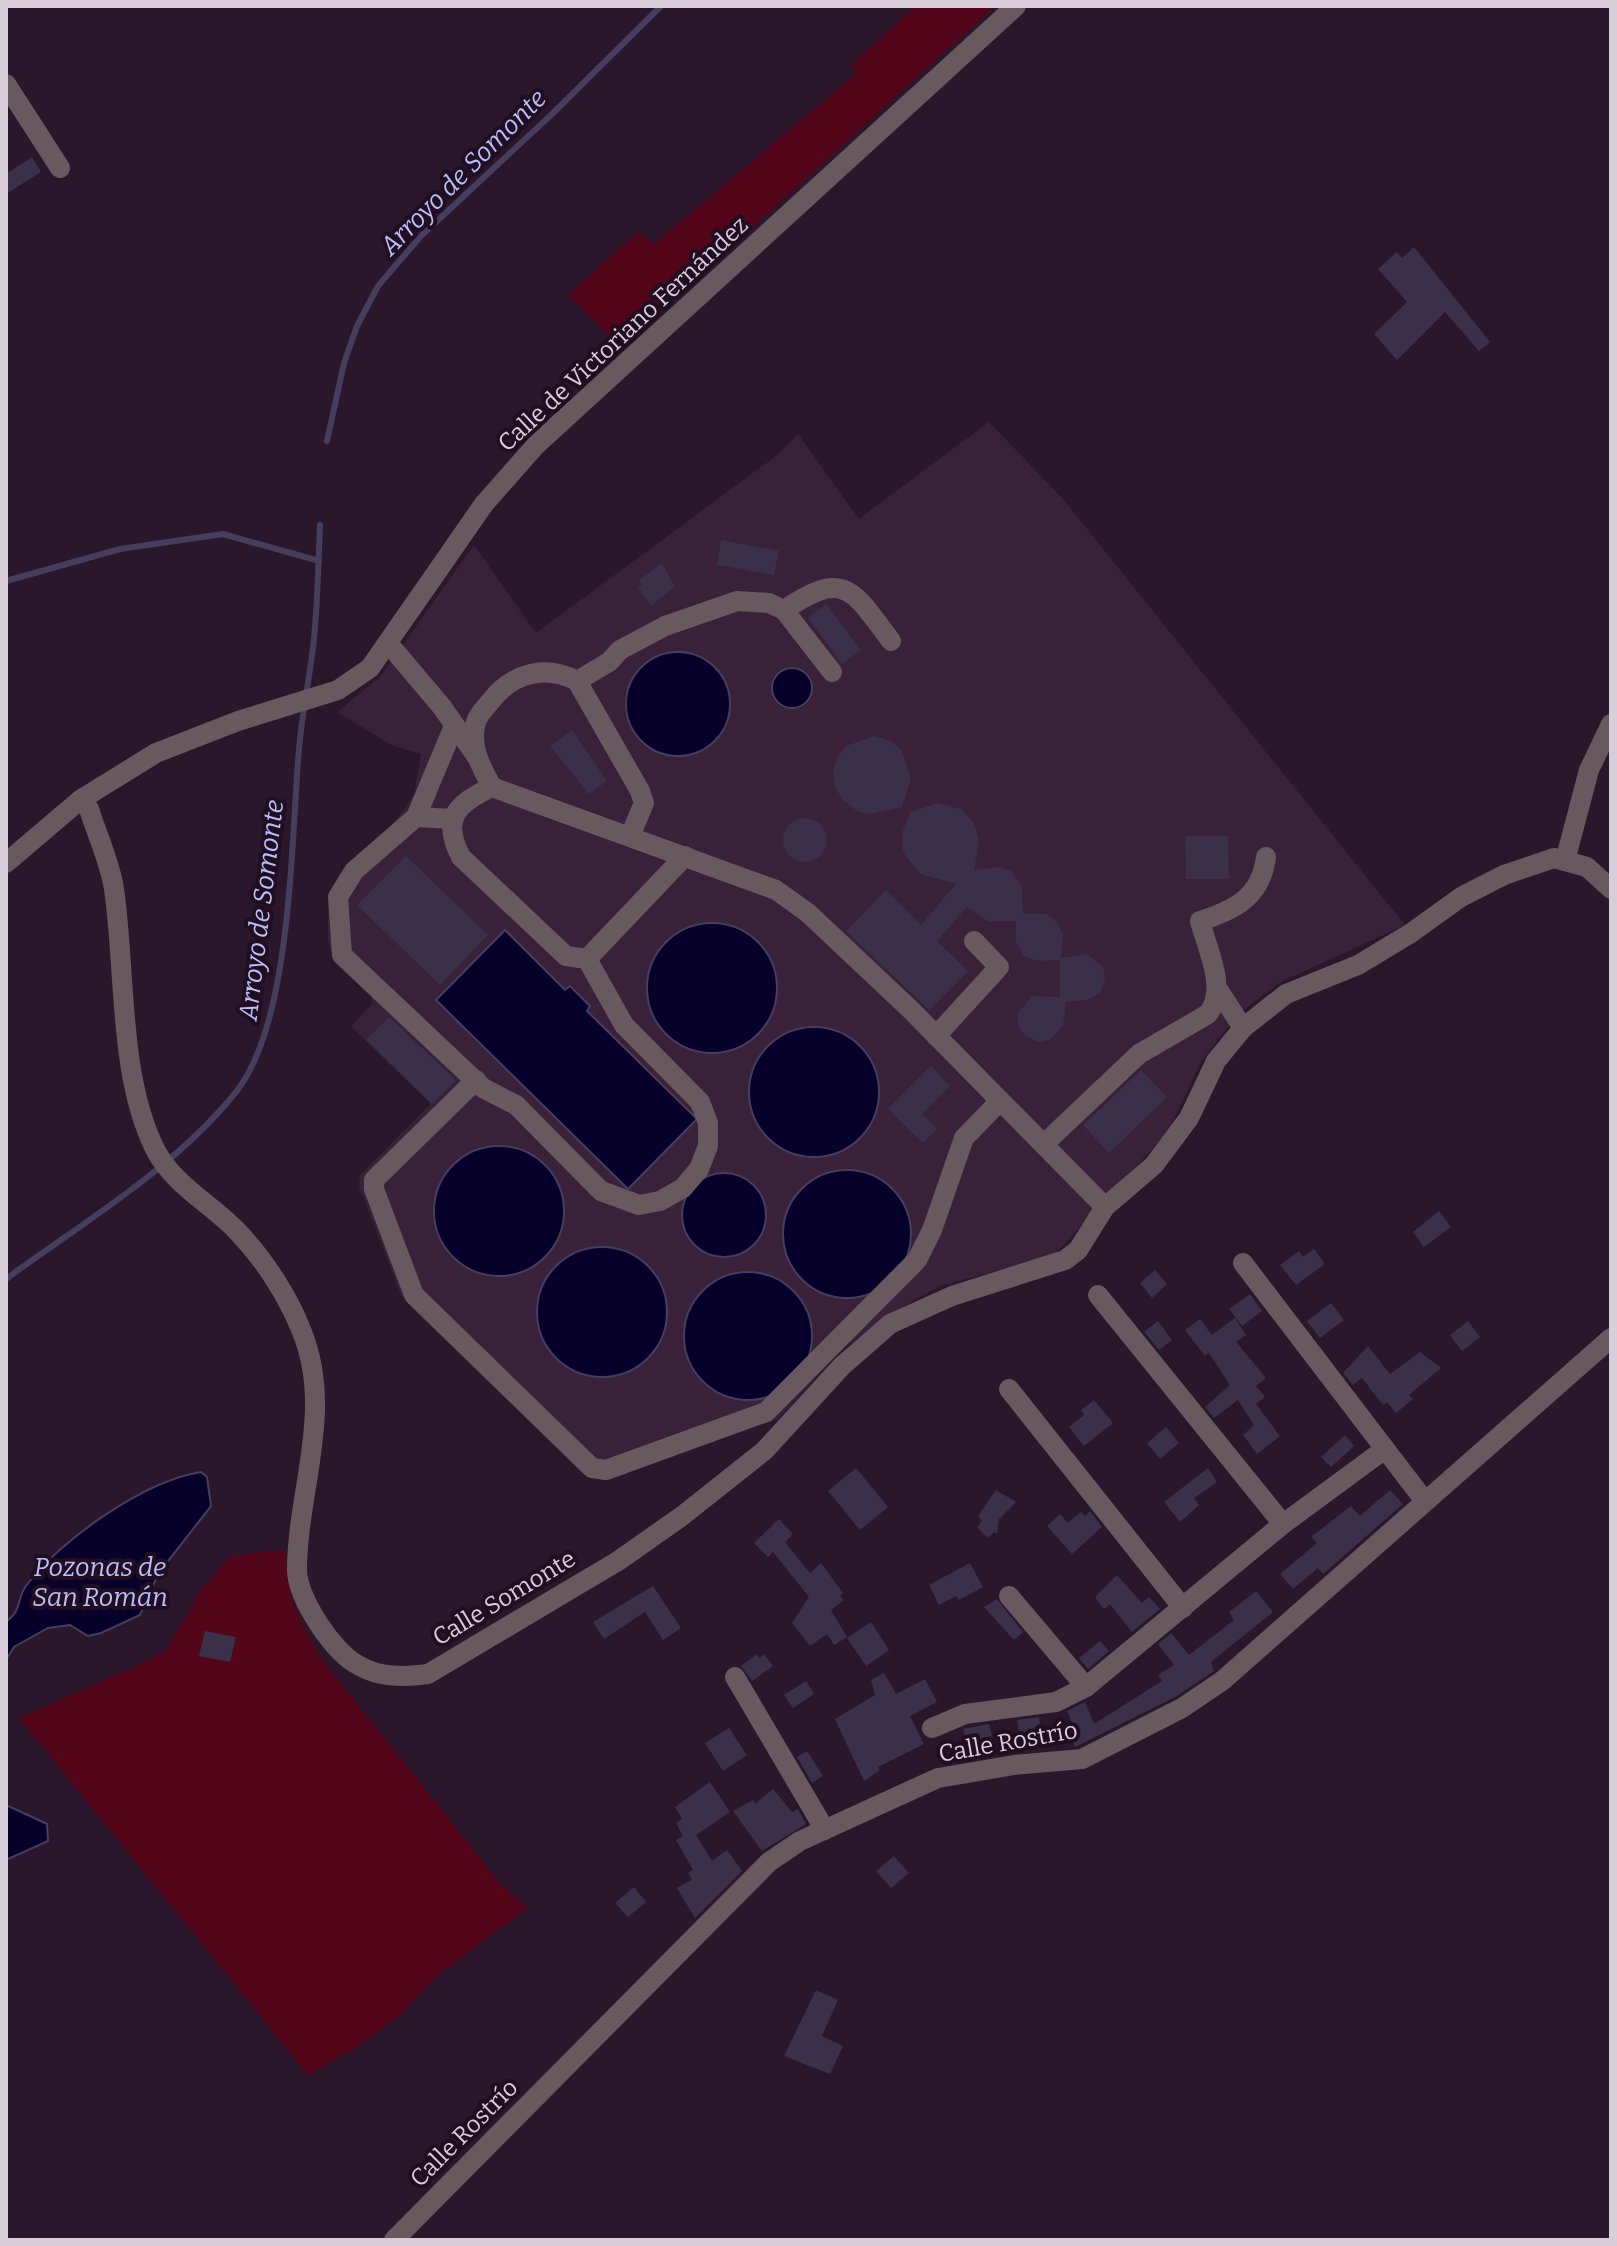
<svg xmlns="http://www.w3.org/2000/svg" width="1617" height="2246" viewBox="0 0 1617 2246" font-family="Bitter,serif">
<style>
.built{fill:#382139}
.green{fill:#53051a}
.water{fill:#06002a;stroke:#463e5f;stroke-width:2}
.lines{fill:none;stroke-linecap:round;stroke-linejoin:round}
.stream{stroke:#463e5f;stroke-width:6}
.building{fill:#3a304a}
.minor{stroke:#68595f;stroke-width:20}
.labels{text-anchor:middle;stroke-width:8;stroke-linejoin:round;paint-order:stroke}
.street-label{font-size:24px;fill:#dacdda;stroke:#210e21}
.water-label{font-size:26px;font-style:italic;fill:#b7bffc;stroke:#210e21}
</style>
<rect width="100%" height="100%" fill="#2b172b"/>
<polygon class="built" points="989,422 1063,499 1405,925 1279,983 1238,1014 1201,1062 1168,1132 1053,1256 940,1286 884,1317 840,1352 778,1419 609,1478 574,1463 401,1295 359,1186 360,1175 431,1104 351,1026 372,1004 371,995 333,956 328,942 328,896 335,883 396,820 414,795 421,754 393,746 337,712 380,677 474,545 536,633 776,456 798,434 859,519"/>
<g class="green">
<polygon points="916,6 995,6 621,347 568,295 638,232 654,244 857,73 851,65"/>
<polygon points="284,1550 294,1607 317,1653 500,1883 528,1908 437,1976 396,2019 354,2049 308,2075 19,1718 152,1659 168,1648 200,1592 230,1556"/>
</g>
<g class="water">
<circle cx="678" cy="704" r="52"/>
<circle cx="792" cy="688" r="20"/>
<circle cx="712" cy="988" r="65"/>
<polygon points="505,930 565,990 570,986 590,1006 587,1011 697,1119 628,1189 436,1000"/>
<circle cx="814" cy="1092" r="65"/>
<circle cx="499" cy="1211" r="65"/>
<circle cx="847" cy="1234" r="64"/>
<circle cx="724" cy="1215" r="42"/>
<circle cx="602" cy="1312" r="65"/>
<circle cx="748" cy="1336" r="64"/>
<path d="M 201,1472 L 207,1477 L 211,1506 L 158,1574 L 140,1615 L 101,1633 L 88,1636 L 70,1625 L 48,1628 L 14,1647 L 6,1660 L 6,1622 C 23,1609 16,1600 26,1586 C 60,1540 144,1481 201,1472 Z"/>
<polygon points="6,1805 47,1824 48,1841 6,1860"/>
</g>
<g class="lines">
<g class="stream">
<polyline points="327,441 344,363 357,326 378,286 421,236 551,115 661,6"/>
<polyline points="6,581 120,549 223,534 319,561"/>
<path d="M 6,1279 C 85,1221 174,1169 236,1092 C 292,1022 291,839 299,749 C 302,714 309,681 313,647 C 318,607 318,566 320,525"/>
</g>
</g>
<g class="building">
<polygon points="32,157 41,172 6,194 6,174"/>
<polygon points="1414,247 1490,342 1479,351 1445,312 1397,360 1374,334 1407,302 1378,269 1397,252 1402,258"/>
<polygon points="721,540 779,551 774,575 717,565"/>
<polygon points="662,563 675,587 651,606 638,588 642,585 639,580"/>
<polygon points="826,604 861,650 842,664 808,618"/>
<polygon points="572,730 607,781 589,794 550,746"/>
<polygon points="874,736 891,741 902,751 911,778 902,807 870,814 857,811 843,800 835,787 833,772 837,758 846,746"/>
<polygon points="938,803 961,809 974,823 979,841 974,870 999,867 1011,871 1022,886 1023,914 1046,914 1057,922 1063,935 1061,958 1087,954 1103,967 1105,978 1101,992 1088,1000 1066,1002 1063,1026 1050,1040 1039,1042 1027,1037 1019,1028 1017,1014 1032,996 1060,997 1060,960 1038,961 1024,956 1016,942 1016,921 988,921 967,907 937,941 968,971 929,1010 846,931 886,890 921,925 956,884 920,874 903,852 902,833 910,812"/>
<circle cx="805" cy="840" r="22"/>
<polygon points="1185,836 1228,836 1229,879 1186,879"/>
<polygon points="406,856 488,935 440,985 357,905"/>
<polygon points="389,1017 456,1080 432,1104 366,1040"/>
<polygon points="931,1066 950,1086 922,1114 937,1129 923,1143 888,1109"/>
<polygon points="1141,1070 1167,1097 1109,1153 1083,1125"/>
<polygon points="1439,1211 1451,1227 1424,1247 1413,1232"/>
<polygon points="1314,1249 1325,1264 1296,1285 1280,1265 1299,1251 1303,1257"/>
<polygon points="1155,1270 1167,1284 1152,1298 1140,1283"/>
<polygon points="1250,1294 1262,1311 1242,1326 1229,1309"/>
<polygon points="1331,1303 1344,1320 1320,1338 1307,1321"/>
<polygon points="1235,1318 1246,1335 1236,1342 1266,1378 1256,1386 1265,1397 1256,1404 1280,1436 1257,1454 1243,1435 1254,1425 1238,1400 1214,1418 1205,1407 1230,1385 1209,1353 1205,1356 1185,1330 1200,1319 1212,1335"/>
<polygon points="1158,1321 1172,1340 1159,1350 1144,1332"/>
<polygon points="1468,1321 1480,1337 1462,1351 1450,1335"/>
<polygon points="1368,1346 1390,1374 1420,1352 1441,1368 1409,1395 1413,1399 1396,1413 1387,1402 1383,1405 1362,1378 1353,1385 1343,1373"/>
<polygon points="1094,1400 1113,1423 1084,1446 1069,1427 1084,1415 1081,1410"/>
<polygon points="1166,1427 1179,1443 1160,1459 1147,1443"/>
<polygon points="1345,1435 1354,1446 1331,1467 1321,1457"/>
<polygon points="856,1468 888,1507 860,1530 828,1491"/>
<polygon points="1208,1468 1217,1482 1194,1498 1199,1505 1180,1522 1164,1502"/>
<polygon points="996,1490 1016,1502 999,1519 997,1534 994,1532 988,1538 977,1527 982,1521 978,1516"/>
<polygon points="1390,1490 1403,1504 1323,1574 1318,1568 1293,1589 1280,1574 1317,1543 1311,1537 1351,1506 1360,1516"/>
<polygon points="1090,1511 1102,1527 1072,1554 1047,1526 1060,1514 1068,1523 1081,1512 1085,1516"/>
<polygon points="779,1519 793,1534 785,1542 810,1573 821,1563 843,1593 840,1596 844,1600 831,1610 847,1637 834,1645 827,1634 810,1646 792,1623 809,1597 773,1552 768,1557 754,1543"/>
<polygon points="970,1563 983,1587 959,1600 956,1596 939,1605 929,1585"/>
<polygon points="1117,1575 1142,1603 1149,1597 1160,1609 1132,1632 1110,1604 1104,1609 1095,1597"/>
<polygon points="653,1586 681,1628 663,1640 645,1612 604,1639 593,1622"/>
<polygon points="1256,1591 1273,1612 1211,1662 1214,1671 1175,1697 1075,1747 1068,1732 1075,1729 1067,1711 1085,1702 1094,1724 1162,1681 1158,1675 1174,1665 1158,1644 1171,1633 1189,1655 1234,1620 1229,1612"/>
<polygon points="997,1599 1023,1632 1014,1640 984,1607"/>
<polygon points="871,1622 889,1650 866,1666 847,1638"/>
<polygon points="205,1631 236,1637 230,1662 199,1656"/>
<polygon points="1100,1641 1109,1651 1088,1669 1079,1658"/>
<polygon points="757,1654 759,1658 764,1654 773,1666 752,1681 741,1666"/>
<polygon points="884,1673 896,1694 925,1679 937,1702 910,1716 924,1744 878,1767 880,1770 864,1781 835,1719 875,1695 871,1680"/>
<polygon points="806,1681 814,1694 793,1708 784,1695"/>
<polygon points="1039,1717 1042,1744 1021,1746 1017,1720"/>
<polygon points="989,1724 992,1736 967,1743 963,1729"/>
<polygon points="729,1728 747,1755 723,1771 705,1743"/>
<polygon points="807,1751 823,1776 812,1783 797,1757"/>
<polygon points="710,1782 730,1812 696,1835 712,1861 727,1850 742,1871 695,1918 677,1888 692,1880 688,1873 693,1870 676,1840 683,1836 676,1823 682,1819 675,1807"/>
<polygon points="773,1789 792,1812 798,1809 806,1824 762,1851 733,1811 753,1800 755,1804"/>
<polygon points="894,1856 909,1873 891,1888 876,1871"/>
<polygon points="634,1887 646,1902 628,1917 615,1903"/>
<polygon points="816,1990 838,2000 822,2036 843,2046 830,2074 784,2056"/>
</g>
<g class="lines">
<g class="minor">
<polyline points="6,84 60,168"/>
<path d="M 784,610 C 845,569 852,589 891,641"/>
<polyline points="388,643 442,707 477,757"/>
<polyline points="577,681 609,662 620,650 665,626 737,601 769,603 784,610 832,672"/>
<path d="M 492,787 C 481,767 469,746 476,722 C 478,715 485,708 490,702 C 512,673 545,664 577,681 L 640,791 L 644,803 L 630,836"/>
<path d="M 80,800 L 89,809 C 97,835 110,862 114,889 C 126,971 118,1077 156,1151 C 174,1185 211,1204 237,1231 C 264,1259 288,1296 302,1332 C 334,1412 297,1490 297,1571 C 298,1599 333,1652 358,1665 C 379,1678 405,1677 428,1674 L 618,1561 L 682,1516 L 764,1451 L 842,1366 L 890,1324 L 952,1296 L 1065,1260 L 1078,1250 L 1105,1207 L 1154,1165 L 1189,1118 L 1216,1061 L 1243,1028 L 1286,994 L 1358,965 L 1411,933 L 1461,897 L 1504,875 L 1554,858 L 1587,867 L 1611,889"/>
<polyline points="416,817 454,726"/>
<path d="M 452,819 L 416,817 L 354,871 L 338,897 L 342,955 L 483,1088 L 516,1105 L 601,1191 L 639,1205 L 660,1201 L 683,1188 L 699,1169 L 708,1146 L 708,1123 L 700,1102 L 624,1025 L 587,959 L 566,956 L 461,857 C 441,819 456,804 492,787 L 776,890 L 808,913 L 911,1010 L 1105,1207"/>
<polyline points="1565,861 1589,770 1611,724"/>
<polyline points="6,863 80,800 156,753 238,721 338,690 370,668 484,504 536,445 1016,6"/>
<polyline points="587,959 685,856"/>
<polyline points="1219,991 1243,1028"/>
<polyline points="936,1036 999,967 974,941"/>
<polyline points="476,1080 374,1180 374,1189 414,1295 592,1468 606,1470 766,1412 917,1260 932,1230 964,1138 1000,1101"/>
<path d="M 1044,1144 L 1139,1054 L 1208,1014 C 1228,989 1207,949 1200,921 C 1235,910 1261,897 1266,857"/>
<polyline points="1243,1263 1424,1500"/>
<polyline points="1098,1295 1283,1524"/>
<polyline points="1009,1389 1183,1608"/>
<polyline points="1009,1596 1086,1687"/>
<polyline points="735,1677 825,1830"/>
<polyline points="932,1728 965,1714 1056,1702 1086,1687 1283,1524 1385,1449"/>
<polyline points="394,2240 769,1862 800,1841 938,1778 1014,1765 1082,1759 1182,1708 1222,1681 1611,1338"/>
</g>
</g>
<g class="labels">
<g class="street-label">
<text transform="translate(623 334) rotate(-43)" y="8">Calle de Victoriano Fernández</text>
<text transform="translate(504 1598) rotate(-31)" y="8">Calle Somonte</text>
<text transform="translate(1008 1742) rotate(-10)" y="8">Calle Rostrío</text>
<text transform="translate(464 2133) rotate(-45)" y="8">Calle Rostrío</text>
</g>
<g class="water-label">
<text transform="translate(463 172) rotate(-45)" y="9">Arroyo de Somonte</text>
<text transform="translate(261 910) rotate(-83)" y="9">Arroyo de Somonte</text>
<text x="100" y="1576">Pozonas de<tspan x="100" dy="30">San Román</tspan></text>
</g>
</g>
<rect width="1617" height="2246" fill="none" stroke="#dacdda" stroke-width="16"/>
</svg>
